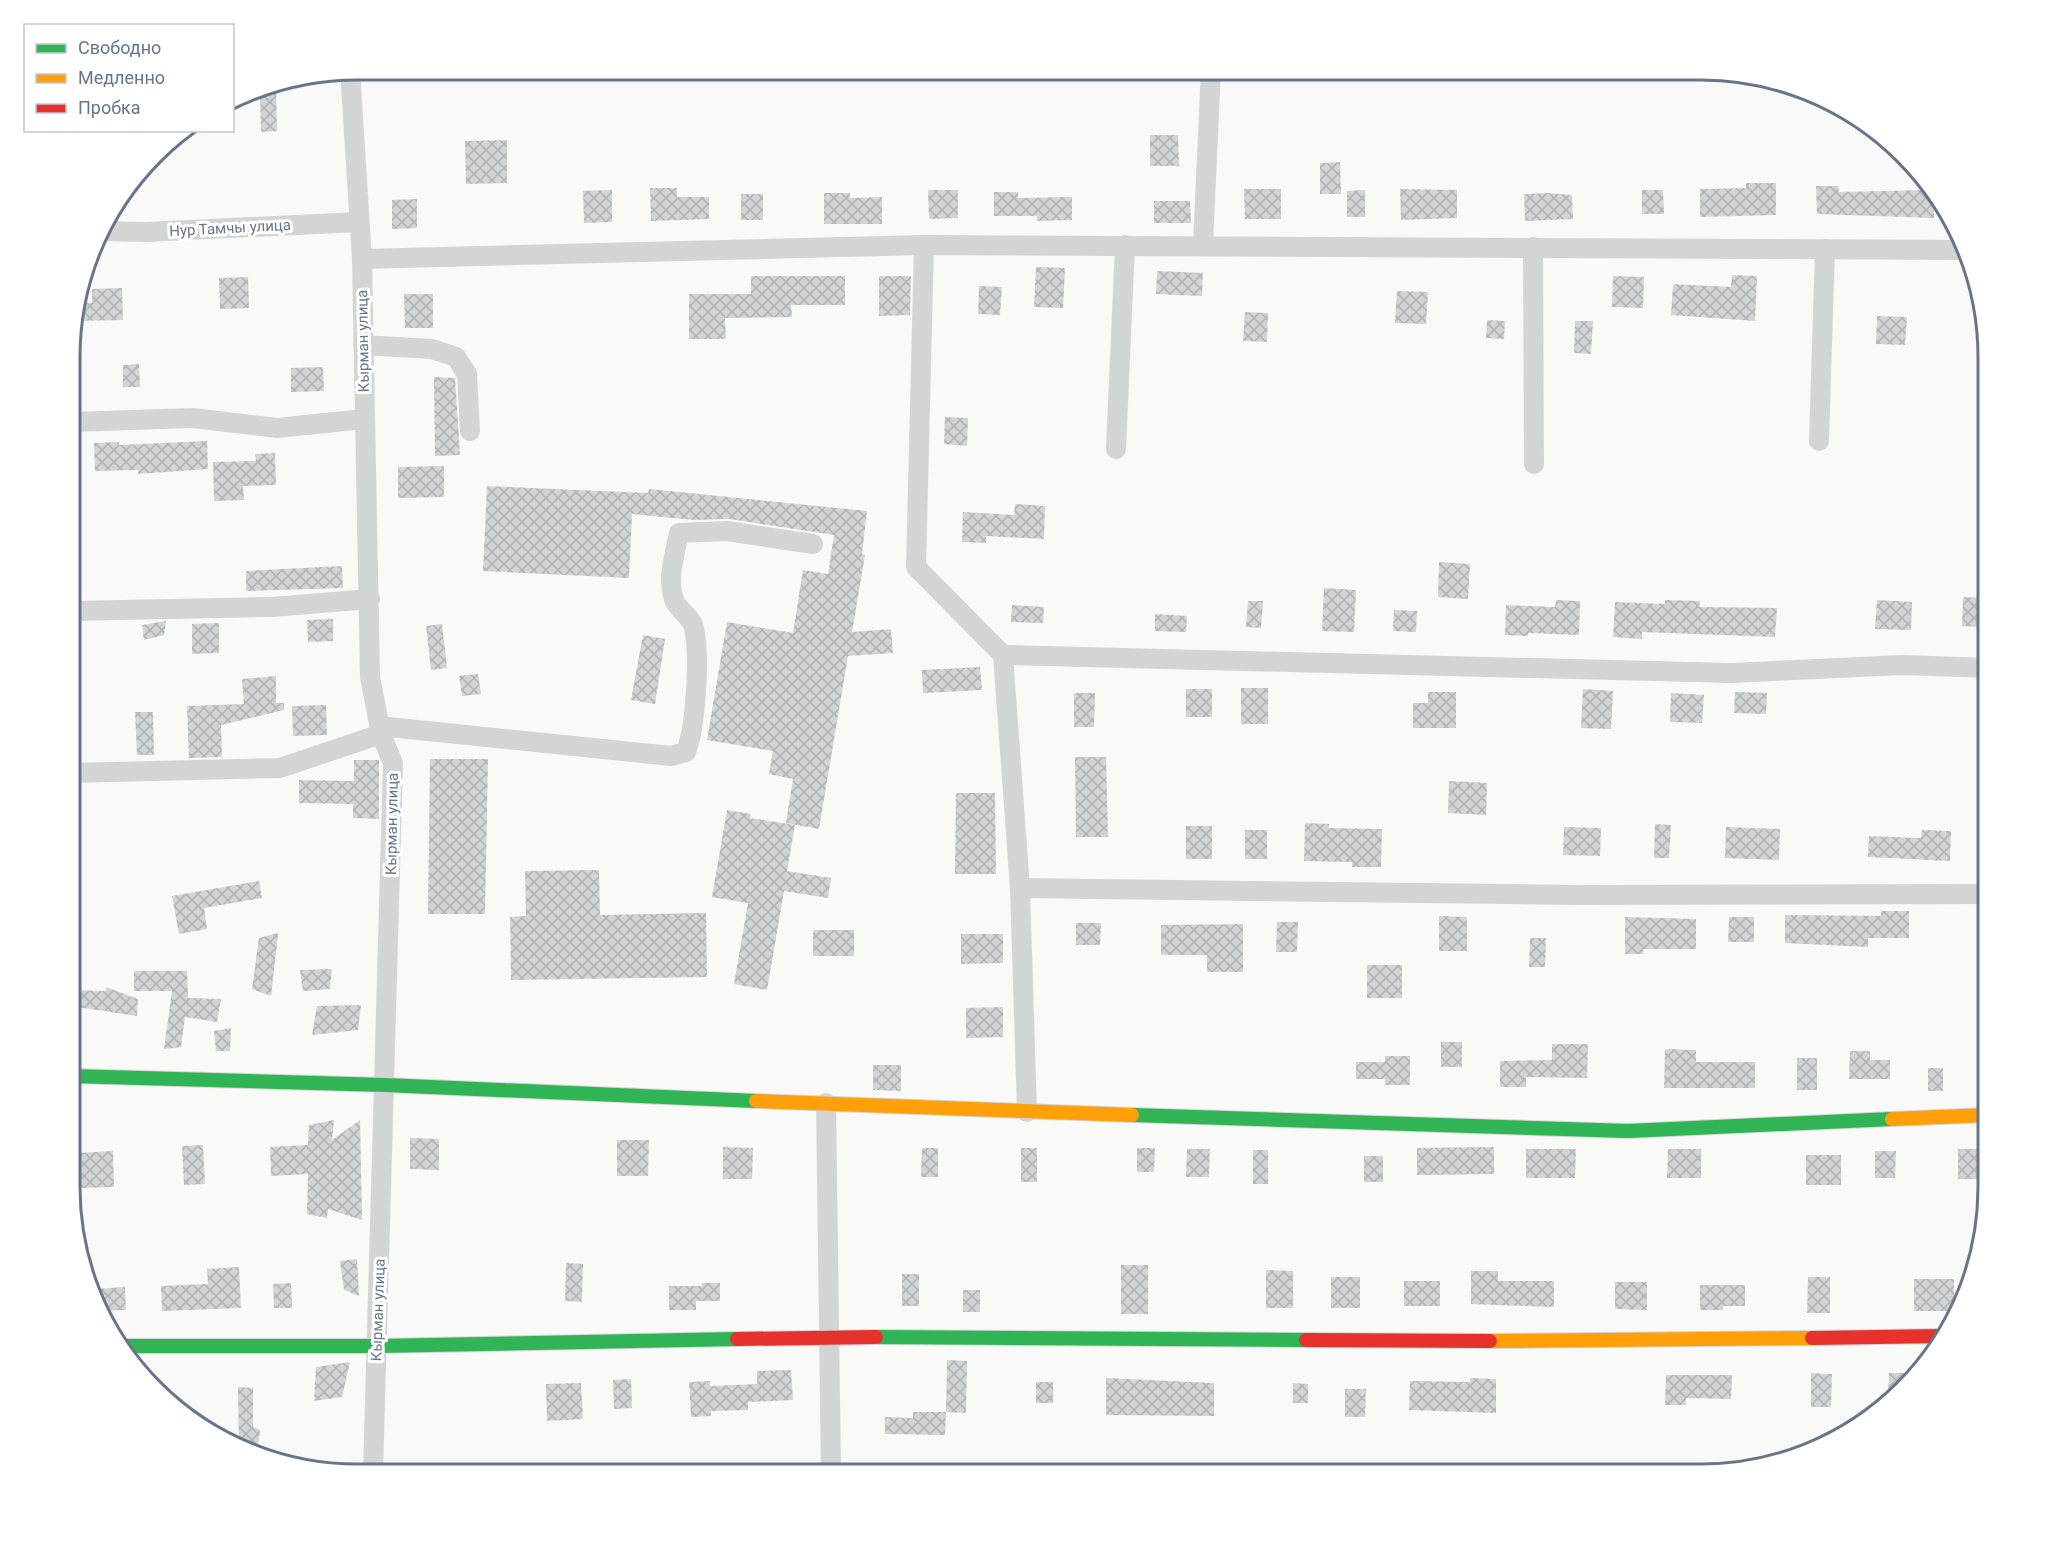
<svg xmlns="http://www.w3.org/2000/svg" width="2058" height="1543" viewBox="0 0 2058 1543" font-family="Roboto,sans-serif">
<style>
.building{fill:url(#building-cross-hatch)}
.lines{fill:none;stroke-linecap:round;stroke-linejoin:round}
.fast-casing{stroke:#d4d6d7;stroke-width:16}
.slow-casing{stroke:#d4d6d7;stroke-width:16}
.jam-casing{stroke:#d4d6d7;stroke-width:16}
.street{stroke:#d3d4d4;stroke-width:20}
.fast{stroke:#30b455;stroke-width:14}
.slow{stroke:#ff9f0a;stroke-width:14}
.jam{stroke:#e5322d;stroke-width:14}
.labels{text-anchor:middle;stroke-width:6;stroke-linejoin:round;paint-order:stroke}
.street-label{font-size:15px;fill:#687589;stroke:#fff}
.rim{fill:none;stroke:#687589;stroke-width:3}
</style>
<defs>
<pattern id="building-cross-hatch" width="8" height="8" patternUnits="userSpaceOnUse" patternTransform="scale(1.5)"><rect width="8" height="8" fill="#d2d4d4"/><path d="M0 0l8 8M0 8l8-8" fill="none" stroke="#aeb1b2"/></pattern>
</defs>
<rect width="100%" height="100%" fill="#f9f9f8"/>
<g class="building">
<polygon points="276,90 277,131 261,132 260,91"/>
<polygon points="1150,135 1178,135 1179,166 1150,166"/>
<polygon points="507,140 507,183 466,184 465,141"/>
<polygon points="1340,162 1341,194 1320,194 1320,163"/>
<polygon points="1746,183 1776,183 1776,215 1700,217 1700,189 1746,188"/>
<polygon points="1816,186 1838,186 1839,192 1929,190 1934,196 1934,218 1817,214"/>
<polygon points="650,188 677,188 677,197 709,197 709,219 651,221"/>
<polygon points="1244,189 1281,189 1281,219 1245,219"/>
<polygon points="1400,189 1457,190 1457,218 1401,220"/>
<polygon points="612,190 612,222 584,223 583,191"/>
<polygon points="928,190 958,190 958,218 929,219"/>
<polygon points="1365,190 1365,217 1347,217 1347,191"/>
<polygon points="1642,190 1663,190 1664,214 1642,214"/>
<polygon points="994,192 1018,192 1018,198 1072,197 1072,220 1037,221 1037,216 994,216"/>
<polygon points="824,193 850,193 850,198 882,197 882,224 824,224"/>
<polygon points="1548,193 1572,195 1573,219 1525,221 1524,194"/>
<rect x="741" y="194" width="22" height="26"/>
<polygon points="417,199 417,228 392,229 392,200"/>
<polygon points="1154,201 1190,201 1191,223 1154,223"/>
<polygon points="1036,267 1065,268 1063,308 1034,307"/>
<polygon points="1157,271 1203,273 1202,296 1156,294"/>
<polygon points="1732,275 1757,276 1755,321 1671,315 1673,284 1731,287"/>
<polygon points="751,276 845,276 845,305 791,305 792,317 725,318 726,339 689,339 689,294 751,294"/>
<polygon points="879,276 911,276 910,315 879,316"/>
<polygon points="1613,276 1644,277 1643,308 1612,307"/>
<polygon points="248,277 249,308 220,309 219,278"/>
<polygon points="979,286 1002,287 1000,315 978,314"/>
<polygon points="122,288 123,320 72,321 77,303 92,303 92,289"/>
<polygon points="1397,291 1428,292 1426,324 1395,323"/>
<polygon points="404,294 433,294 433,328 405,328"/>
<polygon points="1245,312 1268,313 1267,342 1243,341"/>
<polygon points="1877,316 1907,317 1905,345 1876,344"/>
<polygon points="1487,320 1505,321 1504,339 1486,338"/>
<polygon points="1575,321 1593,321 1591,354 1574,353"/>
<polygon points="139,364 140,387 123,387 123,365"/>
<polygon points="323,367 324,391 291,392 291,368"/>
<polygon points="434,377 455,378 460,455 435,456"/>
<polygon points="945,417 968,418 967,446 944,444"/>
<polygon points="207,441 208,469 138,474 138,470 95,471 94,443 119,442 119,445"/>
<polygon points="275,453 276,485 243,486 244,500 214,501 213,462 256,461 255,454"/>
<polygon points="444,466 444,497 398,498 398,467"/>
<polygon points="487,486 648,493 649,489 867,511 862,554 865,555 852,632 891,629 893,653 848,656 819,829 786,823 793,779 769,774 773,751 707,740 727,622 793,633 803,570 828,574 834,535 729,519 694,520 632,514 629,578 483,571"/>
<polygon points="1015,504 1045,506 1044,539 986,536 986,543 962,542 963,512 1014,515"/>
<polygon points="1439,562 1470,564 1468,599 1438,597"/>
<polygon points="342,566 343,588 246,591 246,571"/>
<polygon points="1324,588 1356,590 1354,632 1322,631"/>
<polygon points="1963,597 1982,598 1980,627 1962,626"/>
<polygon points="1556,600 1580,601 1579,635 1528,633 1528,636 1505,635 1506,605 1555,607"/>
<polygon points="1665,600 1700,601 1699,607 1777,608 1775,637 1642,632 1642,639 1613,637 1615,602 1665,604"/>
<polygon points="1877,600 1912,602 1911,630 1875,629"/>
<polygon points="1248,601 1263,601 1261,628 1246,627"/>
<polygon points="1012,605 1044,607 1043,623 1011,622"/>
<polygon points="1394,610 1417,611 1416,632 1393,631"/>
<polygon points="1155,614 1187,616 1186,632 1155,631"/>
<polygon points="333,619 333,641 308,642 307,620"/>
<polygon points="166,621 164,635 144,640 142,625"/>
<polygon points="219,623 219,653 192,654 192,624"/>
<polygon points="442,624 447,668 431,670 426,626"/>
<polygon points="643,635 665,639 655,704 631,700"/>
<polygon points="980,667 982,690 923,693 922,670"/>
<polygon points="478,674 481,694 462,696 459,676"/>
<polygon points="276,676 276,703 284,703 284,710 221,725 222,757 189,758 187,706 244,704 242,679"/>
<rect x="1241" y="688" width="27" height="36"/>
<rect x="1186" y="689" width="26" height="28"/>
<polygon points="1583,689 1613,691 1611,729 1581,728"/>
<polygon points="1428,692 1456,692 1456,728 1413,728 1413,703 1428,703"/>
<polygon points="1735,692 1767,693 1766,714 1734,713"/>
<polygon points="1074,693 1095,693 1094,727 1074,727"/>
<polygon points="1671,693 1704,695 1702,723 1670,722"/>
<polygon points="326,705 327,735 293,736 292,706"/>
<polygon points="135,712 153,712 154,755 137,755"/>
<polygon points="1075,757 1106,757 1108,837 1076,837"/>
<polygon points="430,759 488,759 485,914 428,914"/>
<polygon points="354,760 379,760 379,819 353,818 353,804 299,803 299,780 354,781"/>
<polygon points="1449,781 1487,783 1486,815 1448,813"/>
<polygon points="956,793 995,793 996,874 955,874"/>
<polygon points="727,810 751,814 750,818 795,825 787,871 831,878 828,898 784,891 767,990 734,984 748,903 712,897"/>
<polygon points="1305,823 1329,824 1329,828 1382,829 1381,867 1352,867 1352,862 1304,861"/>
<polygon points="1655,824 1671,825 1669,858 1654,858"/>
<rect x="1186" y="826" width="26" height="33"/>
<polygon points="1564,827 1601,828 1600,856 1563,855"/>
<polygon points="1726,827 1780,829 1779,860 1725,858"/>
<rect x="1245" y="830" width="22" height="29"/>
<polygon points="1922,830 1951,831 1950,861 1868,857 1869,836 1921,838"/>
<polygon points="599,870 600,915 706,913 707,977 511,980 510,917 526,916 525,871"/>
<polygon points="259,881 262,898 204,908 207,929 179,934 172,896"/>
<polygon points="1881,911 1909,911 1909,938 1868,938 1868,947 1785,943 1785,915 1881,916"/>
<polygon points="1439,916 1467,917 1467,951 1439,951"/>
<polygon points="1625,917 1696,919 1696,949 1643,949 1643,954 1625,954"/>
<polygon points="1729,917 1754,917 1754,942 1728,942"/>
<polygon points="1277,922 1298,922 1297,952 1276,952"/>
<polygon points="1076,923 1101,923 1100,945 1076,945"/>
<polygon points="1243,924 1243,972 1207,972 1207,955 1161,955 1161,925"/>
<rect x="813" y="930" width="41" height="26"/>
<polygon points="278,933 277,944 271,996 252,989 259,938"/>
<polygon points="961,934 1003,934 1003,963 961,964"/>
<polygon points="1530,938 1546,938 1545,967 1529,967"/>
<rect x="1367" y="965" width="35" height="33"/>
<polygon points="332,969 330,989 303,991 300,970"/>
<polygon points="134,971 187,971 188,998 221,999 217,1022 185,1017 181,1047 164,1049 172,991 134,991"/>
<polygon points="106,987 138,999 137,1016 70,1006 70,990 106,991"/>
<polygon points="361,1005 358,1030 312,1035 317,1006"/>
<polygon points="1003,1007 1003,1037 966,1038 966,1008"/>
<polygon points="231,1028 230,1051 216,1051 214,1031"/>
<rect x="1441" y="1042" width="21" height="25"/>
<polygon points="1552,1044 1588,1044 1587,1078 1526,1077 1526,1087 1500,1087 1500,1061 1552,1060"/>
<polygon points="1665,1049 1696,1050 1696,1062 1755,1062 1755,1088 1664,1088"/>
<polygon points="1850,1051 1870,1051 1870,1060 1890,1060 1890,1079 1849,1079"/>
<polygon points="1385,1056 1410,1056 1410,1085 1385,1085 1385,1079 1356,1079 1356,1062 1385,1062"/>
<rect x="1797" y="1058" width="20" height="32"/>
<polygon points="873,1065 901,1065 901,1091 873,1090"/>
<rect x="1928" y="1068" width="15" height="23"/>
<polygon points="334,1120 332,1140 360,1120 362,1220 328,1209 327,1218 307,1214 308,1174 271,1176 270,1147 308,1145 309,1125"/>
<polygon points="410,1138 439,1139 439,1170 410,1169"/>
<polygon points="617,1140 649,1140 648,1176 617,1176"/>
<polygon points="203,1145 205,1184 184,1185 182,1146"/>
<polygon points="723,1147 753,1148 752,1179 723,1179"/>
<polygon points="1494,1147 1494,1174 1417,1175 1417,1148"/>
<polygon points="922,1148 938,1148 938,1177 921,1177"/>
<rect x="1021" y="1148" width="16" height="34"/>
<polygon points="1137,1148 1155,1148 1154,1172 1137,1172"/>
<polygon points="1187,1149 1210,1149 1209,1177 1186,1177"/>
<polygon points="1526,1149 1576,1149 1575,1178 1526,1178"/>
<polygon points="1668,1149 1701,1149 1701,1178 1667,1178"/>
<rect x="1958" y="1149" width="30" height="30"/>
<rect x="1253" y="1150" width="15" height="34"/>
<polygon points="113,1151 114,1187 80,1188 78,1153"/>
<polygon points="1875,1151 1896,1151 1895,1178 1875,1178"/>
<rect x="1806" y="1155" width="35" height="30"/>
<rect x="1364" y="1156" width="19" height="26"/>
<polygon points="357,1259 359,1296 344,1290 340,1261"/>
<polygon points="566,1263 583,1264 582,1302 565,1301"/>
<rect x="1121" y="1265" width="27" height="49"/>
<polygon points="239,1267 241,1308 162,1311 161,1286 208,1284 207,1269"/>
<polygon points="1266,1270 1293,1271 1293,1308 1266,1308"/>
<polygon points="1471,1271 1498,1271 1498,1281 1554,1281 1554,1307 1471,1304"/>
<rect x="902" y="1274" width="17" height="32"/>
<rect x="1331" y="1277" width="29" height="31"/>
<polygon points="1808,1277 1830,1277 1830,1313 1807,1313"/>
<rect x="1914" y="1279" width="40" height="32"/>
<rect x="1404" y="1281" width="36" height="25"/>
<polygon points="1615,1282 1647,1282 1647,1310 1615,1309"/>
<polygon points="291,1283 292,1308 274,1308 273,1284"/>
<polygon points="702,1283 720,1283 720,1301 696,1301 696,1310 669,1310 669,1286 702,1286"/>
<polygon points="1700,1285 1745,1285 1745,1306 1723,1306 1723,1310 1700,1310"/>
<polygon points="125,1287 126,1310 98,1311 95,1289"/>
<rect x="963" y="1290" width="17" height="22"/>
<polygon points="947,1360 967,1361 966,1413 946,1412"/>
<polygon points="350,1362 342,1397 314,1401 316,1367"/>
<polygon points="791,1370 793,1400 748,1402 748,1410 711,1411 711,1416 691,1417 689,1382 710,1381 710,1386 757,1384 757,1371"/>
<polygon points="1811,1373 1832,1374 1831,1407 1811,1407"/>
<polygon points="1889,1373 1906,1373 1906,1385 1888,1399"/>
<polygon points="1666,1375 1732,1375 1731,1399 1686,1398 1686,1405 1665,1405"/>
<polygon points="1106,1378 1214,1383 1214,1416 1106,1415"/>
<polygon points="1470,1378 1496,1379 1496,1413 1409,1410 1410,1381 1470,1382"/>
<polygon points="631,1379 632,1408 614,1409 613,1380"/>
<rect x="1036" y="1382" width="17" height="21"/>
<polygon points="581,1383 583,1419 547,1421 546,1384"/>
<polygon points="1293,1383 1308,1384 1308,1403 1293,1403"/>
<polygon points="238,1387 253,1388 253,1427 260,1430 258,1446 245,1451 239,1447"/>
<polygon points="1345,1389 1366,1389 1365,1417 1345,1417"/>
<polygon points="913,1412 946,1412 945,1435 885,1434 885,1417 913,1418"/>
</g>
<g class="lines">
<defs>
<g id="fast">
<polyline points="70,1076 385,1085 756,1101"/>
<polyline points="1132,1115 1628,1131 1892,1119"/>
<polyline points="876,1337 1306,1340"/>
<polyline points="123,1346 377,1346 737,1339"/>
</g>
<g id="slow">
<polyline points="756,1101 1132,1115"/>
<polyline points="1892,1119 1988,1115"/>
<polyline points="1490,1341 1812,1338"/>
</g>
<g id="jam">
<polyline points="1812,1338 1943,1336"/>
<polyline points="737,1339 876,1337"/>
<polyline points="1306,1340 1490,1341"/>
</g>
</defs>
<use href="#fast" class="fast-casing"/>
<use href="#slow" class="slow-casing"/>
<use href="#jam" class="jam-casing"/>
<g class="street">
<polyline points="350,70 362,259 370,677 381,734 393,763 373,1473"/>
<polyline points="101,231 146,232 359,222"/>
<polyline points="924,245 916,567 1003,655 1020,888 1027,1112"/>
<polyline points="1203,245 1211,69"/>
<polyline points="1533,247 1534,464"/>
<polyline points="362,259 924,245 1964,250"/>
<polyline points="363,345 432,349 456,357 467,374 470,431"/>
<polyline points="71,422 193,418 277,428 364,419"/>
<polyline points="1819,441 1825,249"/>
<polyline points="1116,449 1125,245"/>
<polyline points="71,611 272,607 370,599"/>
<polyline points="1003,655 1732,673 1903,665 1989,668"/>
<path d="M 379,726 L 671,756 L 686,752 C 696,726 700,656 694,628 C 692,618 680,611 675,602 C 666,581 675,553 679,533 L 727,531 L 813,544"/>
<polyline points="71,773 280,768 381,734"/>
<polyline points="1020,888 1578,895 1989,894"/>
<polyline points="826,1103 831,1474"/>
</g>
<use href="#fast" class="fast"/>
<use href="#slow" class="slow"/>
<use href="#jam" class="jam"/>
</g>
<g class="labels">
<g class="street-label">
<text transform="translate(230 228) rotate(-3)" y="5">Нур Тамчы улица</text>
<text transform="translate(363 341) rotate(-91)" y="5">Кырман улица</text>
<text transform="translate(392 824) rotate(-89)" y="5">Кырман улица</text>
<text transform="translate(378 1310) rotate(-88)" y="5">Кырман улица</text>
</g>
</g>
<path d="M0 0H2058V1543H0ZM357 80H1701A277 277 0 0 1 1978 357V1187A277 277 0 0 1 1701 1464H357A277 277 0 0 1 80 1187V357A277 277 0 0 1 357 80Z" fill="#fff" fill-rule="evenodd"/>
<path class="rim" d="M357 80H1701A277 277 0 0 1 1978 357V1187A277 277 0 0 1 1701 1464H357A277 277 0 0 1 80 1187V357A277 277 0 0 1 357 80Z"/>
<rect x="24" y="24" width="210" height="108" fill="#ffffff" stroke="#c3c8d0" stroke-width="1.5"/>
<rect x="36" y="44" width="30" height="9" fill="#30b455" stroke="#c3c8d0" stroke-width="1.5"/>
<text x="78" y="54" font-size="18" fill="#687589">Свободно</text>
<rect x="36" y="74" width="30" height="9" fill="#ff9f0a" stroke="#c3c8d0" stroke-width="1.5"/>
<text x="78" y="84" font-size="18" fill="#687589">Медленно</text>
<rect x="36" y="104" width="30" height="9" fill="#e5322d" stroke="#c3c8d0" stroke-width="1.5"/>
<text x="78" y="114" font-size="18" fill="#687589">Пробка</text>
</svg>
